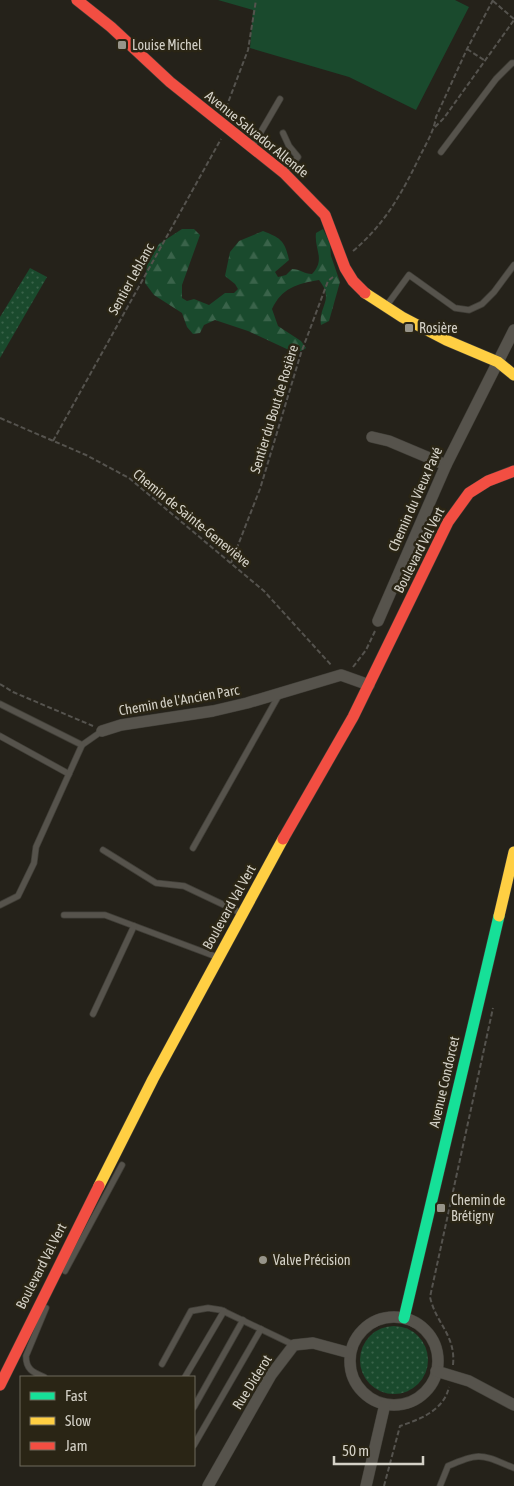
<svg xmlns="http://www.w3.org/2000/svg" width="514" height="1486" viewBox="0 0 514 1486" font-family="'Asap Condensed',sans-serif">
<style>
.grass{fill:url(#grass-dots)}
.forest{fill:url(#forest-firs)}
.garden{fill:#1a4a2d}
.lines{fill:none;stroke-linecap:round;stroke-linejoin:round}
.lane-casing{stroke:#413f38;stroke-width:7}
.street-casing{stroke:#413f38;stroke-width:12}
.fast-casing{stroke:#413f38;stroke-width:12}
.slow-casing{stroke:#413f38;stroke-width:12}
.jam-casing{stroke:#413f38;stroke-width:12}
.path{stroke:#55534e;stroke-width:2;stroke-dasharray:5 2.5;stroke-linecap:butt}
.lane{stroke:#56534c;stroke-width:5.5}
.street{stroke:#56534c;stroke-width:11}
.fast{stroke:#16e098;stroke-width:11}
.slow{stroke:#ffcf43;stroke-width:11}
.jam{stroke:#f24e42;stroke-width:11}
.poi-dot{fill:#97948a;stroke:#2a2515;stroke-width:2}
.labels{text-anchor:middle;stroke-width:5;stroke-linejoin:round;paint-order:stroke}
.poi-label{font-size:14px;fill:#d4d1c7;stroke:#2a2515;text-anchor:start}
.street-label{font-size:14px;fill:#d4d1c7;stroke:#2a2515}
</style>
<defs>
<pattern id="grass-dots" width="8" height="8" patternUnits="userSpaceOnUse" patternTransform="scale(1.25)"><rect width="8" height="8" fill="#1a4a2d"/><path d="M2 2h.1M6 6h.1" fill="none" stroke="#3a634a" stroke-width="1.8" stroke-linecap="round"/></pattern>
<pattern id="forest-firs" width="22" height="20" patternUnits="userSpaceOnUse" patternTransform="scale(1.25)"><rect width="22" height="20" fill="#1a4a2d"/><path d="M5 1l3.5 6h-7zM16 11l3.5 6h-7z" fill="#3a634a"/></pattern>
</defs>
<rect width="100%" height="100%" fill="#25221a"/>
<g class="grass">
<polygon points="30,268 47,277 0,358 0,317"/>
<circle cx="394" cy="1360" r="34"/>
</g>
<path class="forest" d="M 182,229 L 194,229 L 200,235 L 182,285 L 182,298 L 187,301 L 194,299 L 209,305 L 225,293 L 234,293 L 238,289 L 235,284 L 225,276 L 230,252 L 239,241 L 263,231 C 281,238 285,241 289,260 L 275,272 L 278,277 L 286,275 L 292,269 C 300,269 304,274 312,274 C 326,259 314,250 316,233 L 323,229 L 330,244 L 331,256 L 340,282 L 329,321 L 321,325 C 318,306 335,300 319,280 C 296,284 282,288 272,309 L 278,326 L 301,341 L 306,348 L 301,351 L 291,351 L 248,331 L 215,320 L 204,325 L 200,333 L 193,334 L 187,327 L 182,313 L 154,295 L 145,283 L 147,265 L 159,244 Z"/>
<polygon class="garden" points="218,0 455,0 469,7 416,110 349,77 250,48 253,10"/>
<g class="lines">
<defs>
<g id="lane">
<polyline points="283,133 289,146 298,157 285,171"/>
<polyline points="252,147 280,99"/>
<polyline points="441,152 496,79 512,63 514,63"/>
<polyline points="387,305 409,275 455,308 469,310 482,304 494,292 514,265"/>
<polyline points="0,704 82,745 102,731"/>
<polyline points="0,736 69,774"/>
<polyline points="193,848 279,695"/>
<polyline points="103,850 156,883 184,886 241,913"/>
<polyline points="0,905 18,896 34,863 36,847 82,745"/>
<polyline points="64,915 105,915 217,957"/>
<polyline points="93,1014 134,926"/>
<polyline points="65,1271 122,1165"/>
<polyline points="162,1364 191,1311 208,1308 221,1310 294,1345"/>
<path d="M 44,1377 C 32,1372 26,1369 26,1356 L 46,1308"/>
<polyline points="185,1377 224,1311"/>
<polyline points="194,1407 243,1320"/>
<polyline points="194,1445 261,1329"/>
<path d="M 440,1486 L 448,1466 C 481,1451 482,1455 514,1468"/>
</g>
<g id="street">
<polyline points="372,437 389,441 446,465"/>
<polyline points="378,621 446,465 514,330"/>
<polyline points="102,731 121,725 213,711 247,703 341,675 369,685"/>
<circle cx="394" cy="1361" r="44"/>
<polyline points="436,1371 469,1381 514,1405"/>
<polyline points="208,1486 271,1375 294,1345 313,1343 350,1353"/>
<polyline points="366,1486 385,1404"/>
</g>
<polyline id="fast" points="404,1318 499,916"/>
<g id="slow">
<polyline points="365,293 402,317 446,340 498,362 514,375"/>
<polyline points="499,916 514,852"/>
<polyline points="99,1186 153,1079 283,839"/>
</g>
<g id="jam">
<polyline points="77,0 111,27 170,82 284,173 325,215 345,268 353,281 365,293"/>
<polyline points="283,839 353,717 448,522 469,493 488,481 514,471"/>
<polyline points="0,1385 99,1186"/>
</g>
</defs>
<use href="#lane" class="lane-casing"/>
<use href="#street" class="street-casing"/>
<use href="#fast" class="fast-casing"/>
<use href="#slow" class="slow-casing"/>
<use href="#jam" class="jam-casing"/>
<g class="path">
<polyline points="493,1 514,19"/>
<polyline points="467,49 484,60"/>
<polyline points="226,108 248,50 256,0"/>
<polyline points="435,127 444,118 514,20"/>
<path d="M 353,251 C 385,224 402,193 420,156 C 426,144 434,131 436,117 L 467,49 L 493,0"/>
<polyline points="0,418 86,455 129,478 264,591 332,666"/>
<polyline points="53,441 221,139"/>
<polyline points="231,563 260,489 301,353 328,281 333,277"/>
<polyline points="353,667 366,650 375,631"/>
<polyline points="0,684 13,692 93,726"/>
<path d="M 453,1365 C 456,1335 436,1324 430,1297 L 493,1008"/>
<path d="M 384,1486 L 400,1426 C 421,1419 444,1410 449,1387"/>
</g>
<use href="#lane" class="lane"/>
<use href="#street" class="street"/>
<use href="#fast" class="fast"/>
<use href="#slow" class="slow"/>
<use href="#jam" class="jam"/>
</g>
<g class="poi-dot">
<rect x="117" y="40" width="10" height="10" rx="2.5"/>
<rect x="404" y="323" width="10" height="10" rx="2.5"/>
<rect x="436" y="1203" width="10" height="10" rx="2.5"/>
<circle cx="263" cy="1260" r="5"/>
</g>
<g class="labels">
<g class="poi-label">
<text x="132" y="50">Louise Michel</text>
<text x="419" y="333">Rosière</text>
<text x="451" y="1205">Chemin de<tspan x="451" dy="16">Brétigny</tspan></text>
<text x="273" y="1265">Valve Précision</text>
</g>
<g class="street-label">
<text transform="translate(257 134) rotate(39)" y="5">Avenue Salvador Allende</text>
<text transform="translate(131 279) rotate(-61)" y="5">Sentier Leblanc</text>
<text transform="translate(274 409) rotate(-73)" y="5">Sentier du Bout de Rosière</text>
<text transform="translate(415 499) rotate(-66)" y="5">Chemin du Vieux Pavé</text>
<text transform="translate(192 518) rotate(39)" y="5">Chemin de Sainte-Geneviève</text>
<text transform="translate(419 550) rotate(-63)" y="5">Boulevard Val Vert</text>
<text transform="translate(179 700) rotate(-10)" y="5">Chemin de l'Ancien Parc</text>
<text transform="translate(229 907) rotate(-61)" y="5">Boulevard Val Vert</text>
<text transform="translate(444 1082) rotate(-77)" y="5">Avenue Condorcet</text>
<text transform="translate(41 1266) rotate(-63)" y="5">Boulevard Val Vert</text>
<text transform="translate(252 1382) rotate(-58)" y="5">Rue Diderot</text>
</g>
</g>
<rect x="20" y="1376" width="175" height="90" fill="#2a2515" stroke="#6e6a5c"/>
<rect x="30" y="1392" width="25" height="8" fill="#16e098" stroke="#6e6a5c"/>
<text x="65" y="1401" font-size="15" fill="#d4d1c7">Fast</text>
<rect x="30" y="1417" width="25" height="8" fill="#ffcf43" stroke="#6e6a5c"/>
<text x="65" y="1426" font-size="15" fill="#d4d1c7">Slow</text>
<rect x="30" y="1442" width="25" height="8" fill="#f24e42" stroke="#6e6a5c"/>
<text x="65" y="1451" font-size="15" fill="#d4d1c7">Jam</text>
<path d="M334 1456v8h89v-8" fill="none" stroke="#d4d1c7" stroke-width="2.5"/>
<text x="342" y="1456" font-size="15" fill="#d4d1c7" stroke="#2a2515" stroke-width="4" paint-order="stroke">50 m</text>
</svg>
